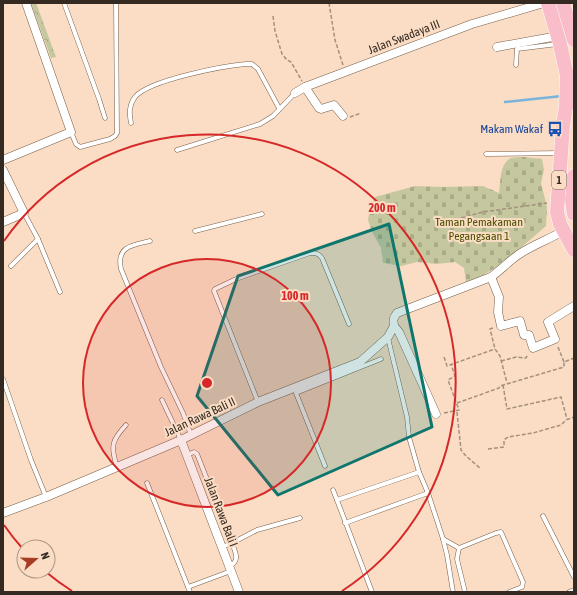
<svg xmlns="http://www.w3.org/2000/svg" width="577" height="595" viewBox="0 0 577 595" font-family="'Asap Condensed',sans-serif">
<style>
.cemetery{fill:url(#cemetery-stones)}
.park{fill:url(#park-crowns)}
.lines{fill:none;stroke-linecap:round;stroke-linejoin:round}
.stream{stroke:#7ab3db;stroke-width:2.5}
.lane-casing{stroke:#785f49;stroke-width:5}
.street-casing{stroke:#785f49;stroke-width:9}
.highway-casing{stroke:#fff;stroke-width:15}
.path{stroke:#a5907e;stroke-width:1.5;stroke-dasharray:4 2;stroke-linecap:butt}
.lane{stroke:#fff;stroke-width:4}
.street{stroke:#fff;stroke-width:8}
.highway{stroke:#f9bcc9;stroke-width:14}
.marked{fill:#0f766e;fill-opacity:0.2;stroke:#0f766e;stroke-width:3;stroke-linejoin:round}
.ring{fill:none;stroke:#d62828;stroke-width:2}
.labels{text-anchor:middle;stroke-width:4;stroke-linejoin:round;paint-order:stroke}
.shield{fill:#faddc4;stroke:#706052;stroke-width:1}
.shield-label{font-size:11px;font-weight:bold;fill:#352a21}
.street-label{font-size:12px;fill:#352a21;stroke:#faddc4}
.transit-label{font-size:12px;fill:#164399;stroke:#faddc4;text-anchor:end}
.park-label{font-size:12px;fill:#4e4f00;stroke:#faddc4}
.centre{fill:#d62828;stroke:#faddc4;stroke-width:2}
.ring-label{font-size:12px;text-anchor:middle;font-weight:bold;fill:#d62828;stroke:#faddc4;stroke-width:4;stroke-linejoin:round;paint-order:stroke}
</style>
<defs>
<pattern id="cemetery-stones" width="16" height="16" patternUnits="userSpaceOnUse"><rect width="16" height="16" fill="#c5c79f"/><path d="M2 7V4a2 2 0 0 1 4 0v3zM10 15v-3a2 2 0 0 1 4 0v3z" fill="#aaab89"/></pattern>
<pattern id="park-crowns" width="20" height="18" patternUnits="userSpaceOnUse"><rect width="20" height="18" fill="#c5c79f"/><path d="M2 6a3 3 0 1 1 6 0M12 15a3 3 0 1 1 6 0" fill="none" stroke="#aaab89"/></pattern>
</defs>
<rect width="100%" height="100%" fill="#faddc4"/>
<path class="cemetery" d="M 524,157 L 542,159 L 544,170 L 541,183 L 547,207 L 546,226 L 502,264 L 471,282 L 466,282 L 464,268 L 455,262 L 437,264 L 417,262 L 401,266 L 383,263 L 381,248 L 372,232 L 368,220 L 370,209 L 375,197 L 415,186 L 443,187 L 483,186 L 499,193 C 501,182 499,164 511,158 C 514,157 520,157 524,157 Z"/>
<polygon class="park" points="31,3 36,3 56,57 51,58"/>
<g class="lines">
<polyline class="stream" points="505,102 562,96"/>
<defs>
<g id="lane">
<polyline points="64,3 99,99 105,118"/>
<polyline points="516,65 517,49 558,44"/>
<path d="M 131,123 C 129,113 129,105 135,97 C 149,80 223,66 246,64 L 252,64 L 258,69 L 279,108"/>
<polyline points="71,132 76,144 80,147 110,139 115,136 117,133 116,3"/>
<polyline points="177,150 260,124 273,116 295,93"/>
<polyline points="486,154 559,153"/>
<polyline points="195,231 262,214"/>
<polyline points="38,239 60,292"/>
<path d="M 150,241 C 133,245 116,246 121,269 L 161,367 L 183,413 L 191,435"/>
<polyline points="11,266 38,239 24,213"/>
<polyline points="388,338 407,417 409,437 419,472 428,493 443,539 447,555 453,592"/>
<polyline points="3,379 31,460 46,497"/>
<polyline points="162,400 181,440"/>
<path d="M 258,402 L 216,296 L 214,291 L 215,289 L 236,279 L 310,253 C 316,253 318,253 322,258 L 349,324"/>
<polyline points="187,455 194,452 197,454 232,543 222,547"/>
<polyline points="325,466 296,393 381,359"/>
<path d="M 117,467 C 110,446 112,440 126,425"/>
<polyline points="147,483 190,592"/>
<polyline points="333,490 337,500"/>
<polyline points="543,516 574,577"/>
<polyline points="345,523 428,493"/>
<polyline points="443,539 459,548 496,533 501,532 523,582 522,587 509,592"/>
<polyline points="459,548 457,559 465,592"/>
<path d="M 229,566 C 241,561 235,552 232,543 L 257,530 L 300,518"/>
<polyline points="188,587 231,571"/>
<polyline points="372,592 337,500 419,472"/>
<polyline points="569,592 574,590"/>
</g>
<g id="street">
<polyline points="497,47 558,36"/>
<polyline points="305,87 319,108 321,109 334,105 343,116"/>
<polyline points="295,93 305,87 472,24 544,3"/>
<polyline points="3,160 71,132 26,3"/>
<polyline points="3,170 24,213 3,222"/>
<polyline points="491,277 499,297 498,312 501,326 520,321 524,335 529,335 533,348 555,339 548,322 574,306"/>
<path d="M 394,326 C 393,320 393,318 397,313 L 491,277 C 501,270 509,261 518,255 C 532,245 548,240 563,231"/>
<polyline points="394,326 399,332 436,414"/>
<polyline points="181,440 239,592"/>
<polyline points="3,513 46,497 181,440 258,402 360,362 388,337 394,326"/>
</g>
<g id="highway">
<polyline points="548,3 560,44 567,76 566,107 563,125 557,212 560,224 574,250"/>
<polyline points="563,3 574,40"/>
<polyline points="574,176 572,200 574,214"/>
</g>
</defs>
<use href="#lane" class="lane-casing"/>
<use href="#street" class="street-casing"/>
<use href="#highway" class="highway-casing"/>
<g class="path">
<polyline points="329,3 335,40 343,65"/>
<polyline points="273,16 275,31 282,54 287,60 291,62 302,81"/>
<polyline points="350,117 361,113"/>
<polyline points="461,218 483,212 547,203"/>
<polyline points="493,328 490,329 495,349 500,356 507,383"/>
<polyline points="558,347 564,362"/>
<polyline points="444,357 447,366 495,349"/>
<polyline points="501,361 516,357 526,358 528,354"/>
<polyline points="503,385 507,409 561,397 567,419"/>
<polyline points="457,403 499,388 500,386 564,367 564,362 574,358"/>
<polyline points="457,412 461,450 466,456 481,469"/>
<polyline points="444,413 459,410 448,380 455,376 451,364"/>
<polyline points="488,449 504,447 504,440 508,437 533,433 561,425 566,420 574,417"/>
</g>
<use href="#lane" class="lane"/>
<use href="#street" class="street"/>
<use href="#highway" class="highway"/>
</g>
<path class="marked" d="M 389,224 L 432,427 L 278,495 L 197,396 L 238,276 Z"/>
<circle cx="207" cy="383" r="124" fill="#d62828" fill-opacity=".12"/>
<g class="ring">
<circle cx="207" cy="383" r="124"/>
<path d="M72 591A248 248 0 0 1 46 572M23 549A248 248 0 0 1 4 525M4 241A248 248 0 1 1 342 591"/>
</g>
<defs>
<symbol id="bus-bare" viewBox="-9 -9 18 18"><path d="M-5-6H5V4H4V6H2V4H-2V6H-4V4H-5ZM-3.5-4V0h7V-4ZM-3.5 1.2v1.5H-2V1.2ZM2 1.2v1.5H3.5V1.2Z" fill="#1a4fb4" stroke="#faddc4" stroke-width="2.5" paint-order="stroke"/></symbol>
</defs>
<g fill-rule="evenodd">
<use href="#bus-bare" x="544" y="118" width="22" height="22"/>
</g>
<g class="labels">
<rect class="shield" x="552" y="171" width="14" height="18" rx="3"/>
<g class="shield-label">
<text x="559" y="184">1</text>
</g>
<g class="street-label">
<text transform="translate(404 37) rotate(-21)" y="4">Jalan Swadaya III</text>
<text transform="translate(200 417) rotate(-25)" y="4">Jalan Rawa Bali II</text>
<text transform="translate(221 512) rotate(69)" y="4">Jalan Rawa Bali I</text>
</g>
<g class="transit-label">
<text x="543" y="133">Makam Wakaf</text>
</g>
<g class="park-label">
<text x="479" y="226">Taman Pemakaman<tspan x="479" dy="14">Pegangsaan 1</tspan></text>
</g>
</g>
<circle cx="207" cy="383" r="6" class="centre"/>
<g class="ring-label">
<text x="382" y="212">200 m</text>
<text x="295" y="300">100 m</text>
</g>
<rect width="577" height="595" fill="none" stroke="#352a21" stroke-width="8"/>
<g transform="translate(36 559) rotate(70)"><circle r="19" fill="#faddc4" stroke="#ab9583"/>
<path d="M0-3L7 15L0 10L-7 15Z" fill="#a73e24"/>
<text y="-6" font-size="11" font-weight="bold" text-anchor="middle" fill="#352a21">N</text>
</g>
</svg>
